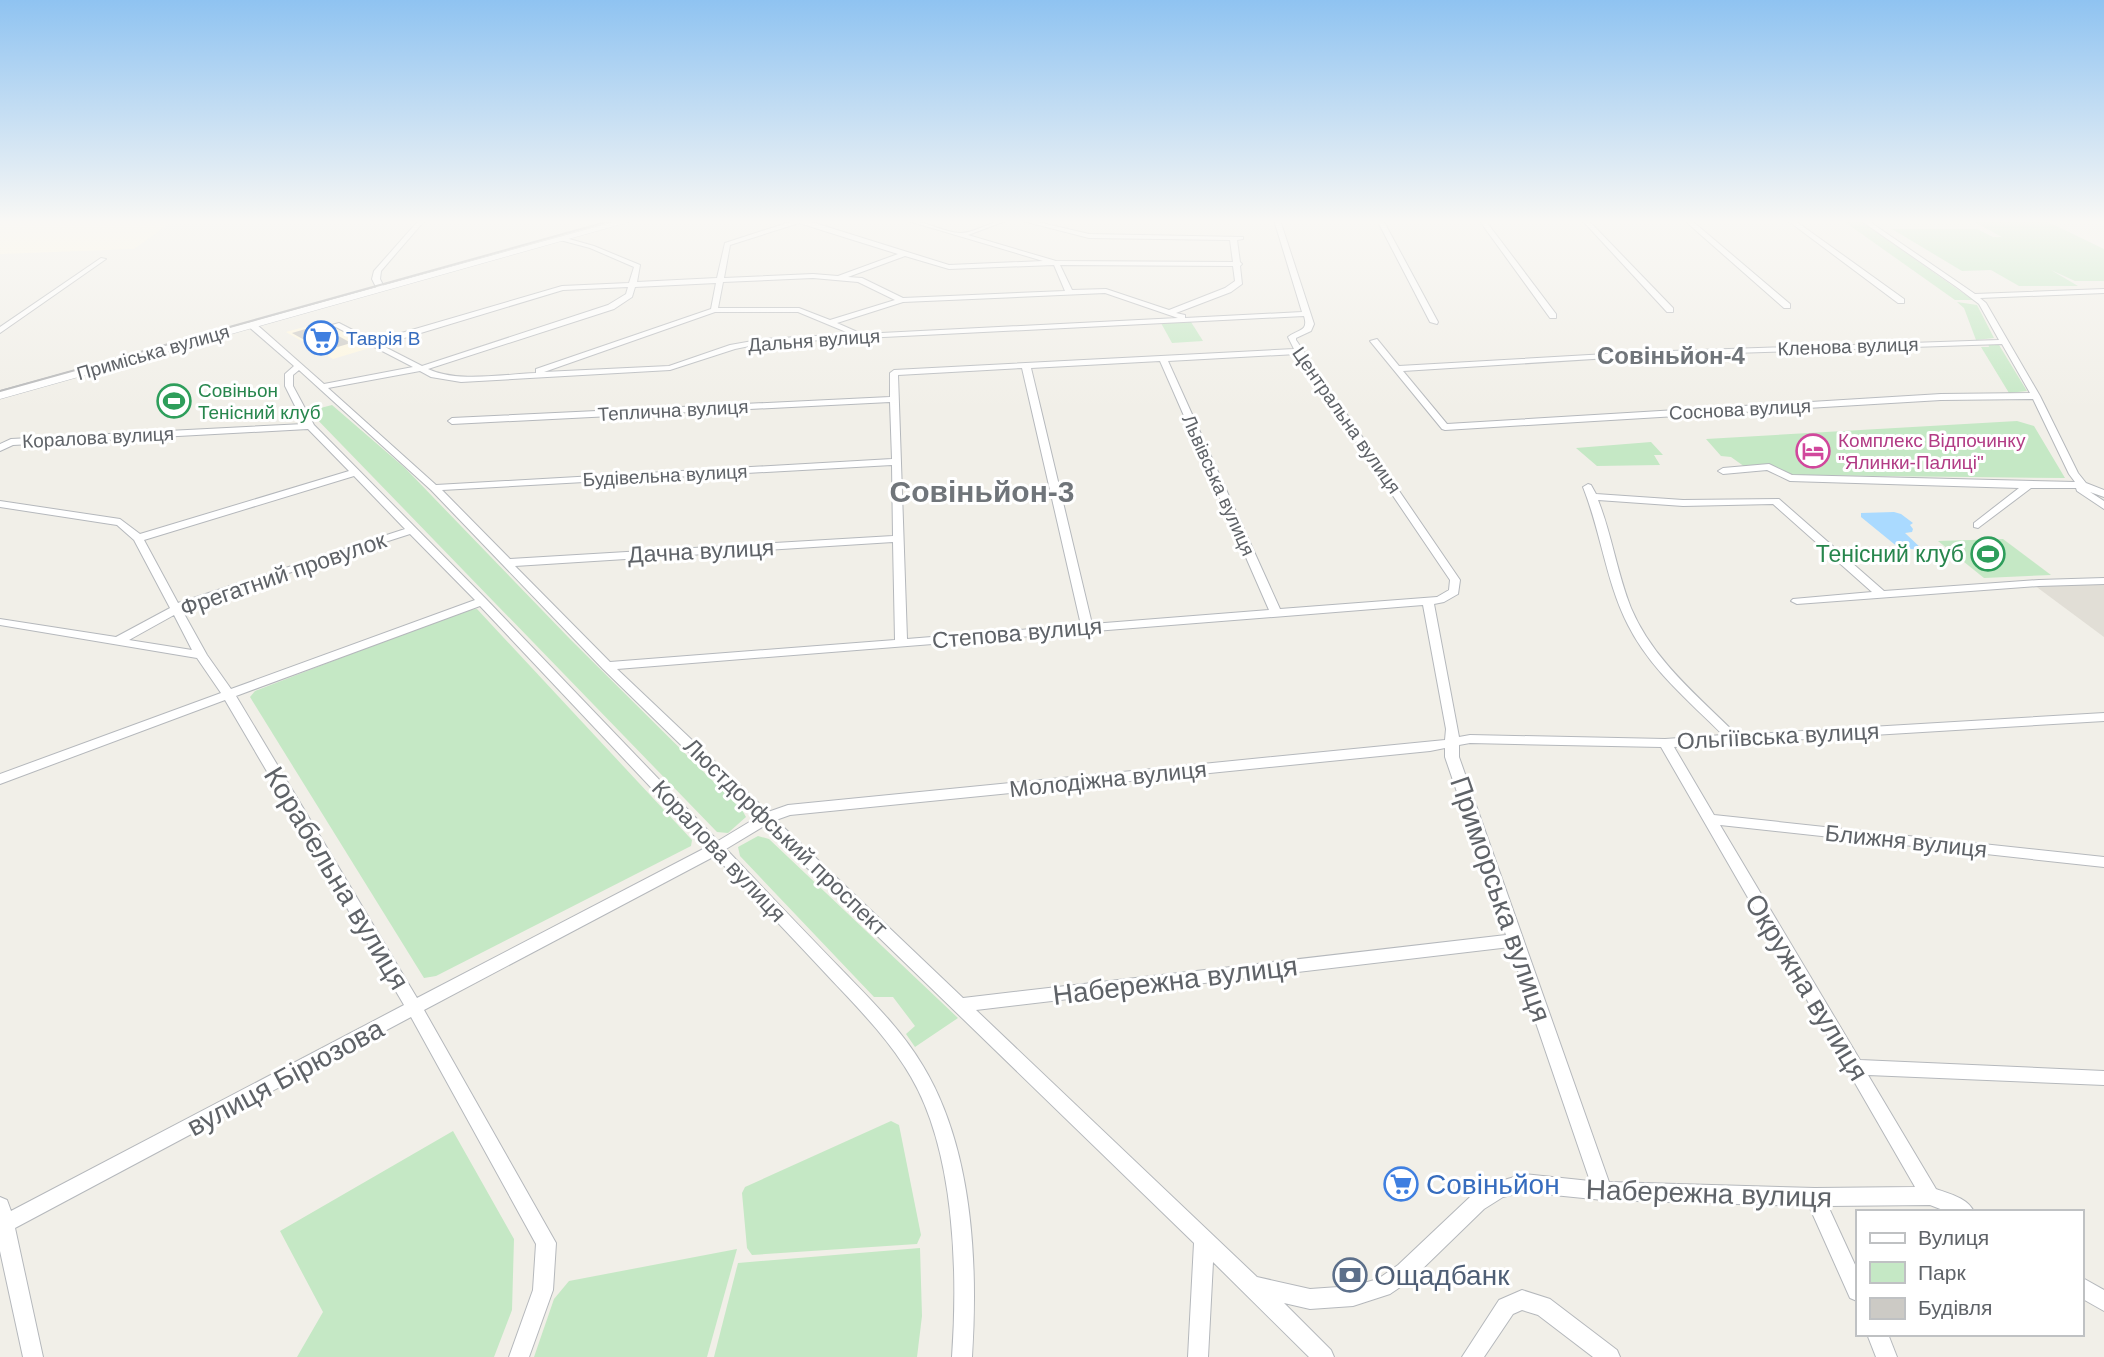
<svg xmlns="http://www.w3.org/2000/svg" width="2104" height="1357" viewBox="0 0 2104 1357" font-family="Arial,sans-serif">
<style>
.commercial{fill:#fef7e0}
.education{fill:#e1ded6}
.green{fill:#c5e8c5}
.water{fill:#aadaff}
.building{fill:#cccac5}
.lines{fill:none;stroke-linecap:round;stroke-linejoin:round}
.street-casing{stroke:#b5b8bc;stroke-width:2}
.secondary-casing{stroke:#b6babf;stroke-width:1}
.street{fill:#fff;fill-rule:evenodd}
.secondary{fill:#fff;fill-rule:evenodd}
.tram{stroke:#b6b7b8;stroke-width:2}
.labels{text-anchor:middle;stroke-width:6;stroke-linejoin:round;paint-order:stroke}
.far-shop-label{font-size:19px;fill:#366cbe;stroke:#fff;text-anchor:start}
.far-street-label{font-size:19px;fill:#5f6368;stroke:#fff}
.far-leisure-label{font-size:19px;fill:#27864d;stroke:#fff;text-anchor:start}
.far-hotel-label{font-size:19px;fill:#b23c85;stroke:#fff;text-anchor:start}
.street-label{font-size:23px;fill:#5f6368;stroke:#fff}
.leisure-label{font-size:23px;fill:#27864d;stroke:#fff;text-anchor:end}
.far-district-label{font-size:24px;font-weight:bold;fill:#70757a;stroke:#fff}
.near-street-label{font-size:28px;fill:#5f6368;stroke:#fff}
.near-shop-label{font-size:28px;fill:#366cbe;stroke:#fff;text-anchor:start}
.near-service-label{font-size:28px;fill:#4e5e75;stroke:#fff;text-anchor:start}
.district-label{font-size:30px;font-weight:bold;fill:#70757a;stroke:#fff}
</style>
<rect width="100%" height="100%" fill="#f1efe8"/>
<g class="commercial">
<polygon points="0,220 174,220 134,249 0,254"/>
<polygon points="326,321 373,347 333,359 286,332"/>
</g>
<polygon class="education" points="2104,583 2104,637 2034,585"/>
<g class="green">
<polygon points="1842,220 1859,220 1973,300 1955,300"/>
<polygon points="1971,220 2044,220 2104,249 2104,281 2075,281 2051,270 2078,286 2019,286 1991,270 1962,271 1892,229 1977,229 1993,237 2002,237"/>
<polygon points="1957,302 1977,305 1994,338 1976,340 1964,308"/>
<polygon points="1191,322 1203,341 1172,343 1161,323"/>
<polygon points="1988,343 1999,345 2027,391 2009,393 1981,347 1989,347"/>
<polygon points="332,405 405,468 570,639 742,810 746,817 728,833 717,832 309,411"/>
<polygon points="2017,421 2034,426 2065,478 1791,475 1767,464 1745,467 1731,457 1721,456 1706,439"/>
<polygon points="1651,442 1663,455 1654,455 1660,465 1597,466 1576,448"/>
<polygon points="2003,539 2051,575 1984,578 1938,541"/>
<polygon points="477,609 692,840 691,846 436,976 424,978 250,697 255,691 465,610"/>
<polygon points="758,836 769,839 958,1018 915,1047 906,1034 915,1026 893,997 874,997 740,856 738,847"/>
<polygon points="891,1121 899,1125 921,1235 917,1244 752,1255 747,1248 742,1193 745,1187"/>
<polygon points="453,1131 514,1239 512,1310 494,1357 297,1357 323,1312 280,1231"/>
<polygon points="920,1248 922,1316 917,1357 714,1357 738,1263"/>
<polygon points="737,1249 707,1357 534,1357 554,1299 569,1281"/>
</g>
<polygon class="water" points="1894,512 1901,514 1913,523 1910,525 1913,529 1912,532 1905,533 1923,550 1899,548 1861,517 1861,513"/>
<polygon class="building" points="319,325 351,343 324,351 292,333"/>
<g class="lines">
<defs>
<g id="street">
<polygon points="419,220 425,220 381,271 380,279 385,289 378,291 372,279 374,271"/>
<path d="M 796,220 L 805,220 L 949,265 L 1043,261 L 905,220 C 924,220 942,232 960,233 C 974,234 991,220 1008,220 L 968,235 L 1056,261 L 1233,262 L 1230,240 L 1089,238 L 1019,220 L 1029,220 L 1089,234 L 1243,237 L 1243,239 L 1237,240 L 1240,262 L 1242,264 L 1240,266 L 1242,284 L 1231,292 L 1176,313 L 1185,315 L 1185,318 L 1302,312 L 1274,220 L 1280,220 L 1314,324 L 1311,331 L 1296,338 L 1296,340 L 1460,580 L 1458,594 L 1444,602 L 1434,604 L 1459,737 L 1470,735 L 1665,739 L 1723,735 C 1689,701 1650,669 1628,625 C 1606,582 1601,532 1583,487 L 1588,484 L 1591,485 L 1596,494 L 1683,500 L 1779,499 L 1884,591 L 2039,580 L 2104,578 L 2104,584 L 2039,586 L 1797,604 L 1791,601 L 1793,599 L 1872,592 L 1773,504 L 1683,506 L 1598,500 C 1612,535 1617,573 1631,608 C 1653,660 1698,696 1737,735 L 2104,713 L 2104,721 L 1674,747 L 1714,815 L 2104,857 L 2104,867 L 1720,825 L 1860,1060 L 2104,1071 L 2104,1085 L 1868,1075 L 1936,1189 C 1950,1194 1968,1198 1974,1212 L 1948,1212 L 1930,1205 L 1828,1206 L 1857,1269 L 1857,1301 L 1850,1298 L 1809,1206 L 1603,1200 L 1524,1192 L 1503,1197 L 1484,1209 L 1412,1279 L 1390,1294 L 1353,1306 L 1310,1309 L 1284,1303 L 1331,1350 L 1334,1357 L 1309,1357 L 1213,1262 L 1208,1357 L 1188,1357 L 1194,1243 L 764,826 L 726,849 C 764,889 802,929 841,969 C 870,999 901,1029 923,1066 C 973,1149 978,1263 972,1357 L 952,1357 C 958,1273 955,1152 911,1077 C 889,1039 857,1007 827,975 C 790,935 752,896 715,856 L 424,1010 L 556,1243 L 553,1290 L 529,1357 L 509,1357 L 533,1290 L 536,1244 L 411,1017 L 15,1228 L 43,1357 L 23,1357 L 0,1251 L 0,1197 L 7,1200 L 11,1211 L 404,1005 L 225,700 L 0,784 L 0,774 L 221,693 L 197,658 L 0,625 L 0,619 L 116,637 L 170,608 L 134,540 L 117,525 L 0,507 L 0,501 L 120,519 L 140,534 L 349,471 L 308,429 L 13,445 L 0,451 L 0,444 L 11,439 L 304,424 L 285,386 L 285,374 L 294,366 L 249,327 L 249,323 L 255,323 L 324,384 L 413,367 L 332,325 L 339,323 L 374,341 L 562,286 L 629,283 L 634,267 L 590,248 L 560,240 L 559,239 L 562,237 L 594,246 L 640,265 L 637,282 L 717,278 L 725,243 ZM 799,223 L 898,254 L 838,276 L 813,274 L 724,278 L 730,245 ZM 905,256 L 949,269 L 1054,265 L 1065,291 L 903,298 L 862,278 L 848,277 ZM 1060,265 L 1233,266 L 1235,281 L 1225,288 L 1169,310 L 1106,289 L 1072,290 ZM 813,278 L 858,282 L 895,300 L 830,320 L 799,308 L 718,308 L 723,282 ZM 716,283 L 711,309 L 536,369 L 536,373 C 505,374 457,383 428,369 L 614,309 L 632,297 L 635,287 ZM 628,287 L 626,294 L 608,305 L 422,366 L 381,345 L 563,290 ZM 1105,293 L 1178,318 L 862,334 L 837,323 L 903,302 ZM 715,312 L 798,312 L 851,334 L 764,339 L 730,345 L 669,366 L 544,372 ZM 1304,316 C 1309,332 1298,329 1288,337 L 1294,349 L 894,370 L 890,373 L 890,397 L 452,418 L 448,421 L 452,424 L 890,402 L 892,459 L 436,485 L 328,388 L 420,371 L 431,377 L 461,382 L 670,370 L 735,349 L 764,343 ZM 1297,354 L 1450,580 L 1449,590 L 1437,597 L 1280,609 L 1168,361 ZM 1160,361 L 1269,610 L 1092,624 L 1031,368 ZM 1022,368 L 1081,625 L 907,639 L 898,375 ZM 299,370 L 431,490 L 603,669 L 756,818 L 718,841 L 486,599 L 314,425 L 293,386 L 293,375 ZM 892,465 L 893,536 L 510,559 L 442,490 ZM 354,476 L 405,529 L 178,603 L 144,540 ZM 410,534 L 475,600 L 231,689 L 207,655 L 182,610 L 192,604 ZM 893,542 L 895,640 L 610,662 L 515,566 ZM 1423,605 L 1446,729 L 1445,740 L 788,805 L 768,812 L 617,669 ZM 480,606 L 707,847 L 417,998 L 236,696 ZM 174,615 L 192,650 L 129,640 ZM 1470,743 L 1661,747 L 1915,1187 L 1815,1188 L 1609,1182 L 1459,757 L 1459,745 ZM 1445,748 L 1445,757 L 1506,935 L 963,998 L 776,820 L 790,815 L 1430,751 ZM 1510,947 L 1590,1181 L 1524,1174 L 1491,1184 L 1470,1197 L 1398,1265 L 1378,1279 L 1353,1286 L 1310,1289 L 1257,1277 L 976,1010 Z"/>
<polygon points="1377,220 1383,220 1438,322 1437,324 1430,322"/>
<polygon points="1479,220 1485,220 1556,314 1556,318 1550,318"/>
<polygon points="1582,220 1588,220 1673,308 1673,312 1667,312"/>
<polygon points="1684,220 1691,220 1790,304 1790,308 1784,308"/>
<polygon points="1787,220 1794,220 1904,299 1904,303 1898,303"/>
<path d="M 1860,220 L 1867,220 L 1975,294 L 2104,289 L 2104,293 L 1980,298 L 1986,303 L 2040,396 L 2078,473 L 2086,483 L 2104,490 L 2104,497 L 2090,492 L 2104,501 L 2104,509 L 2077,491 L 2076,488 L 2031,488 L 1978,528 L 1974,527 L 1974,523 L 2019,488 L 1790,481 L 1767,470 L 1723,474 L 1718,471 L 1723,468 L 1769,464 L 1792,475 L 2075,482 L 2069,474 L 2033,399 L 1941,400 L 1445,430 L 1442,429 L 1370,341 L 1377,339 L 1399,366 L 1641,352 L 1999,340 L 1979,304 L 1958,288 ZM 2002,344 L 2030,393 L 1941,394 L 1447,424 L 1403,371 L 1641,356 Z"/>
<polygon points="101,258 106,259 0,333 0,327"/>
<polygon points="2081,1277 2104,1290 2104,1311 2081,1298"/>
<polygon points="1522,1290 1550,1299 1617,1350 1620,1357 1593,1357 1538,1315 1522,1310 1513,1314 1484,1357 1462,1357 1499,1300"/>
<polygon points="1867,1334 1888,1334 1897,1357 1876,1357"/>
</g>
<polygon id="secondary" points="621,220 636,220 0,399 0,391"/>
</defs>
<use href="#street" class="street-casing"/>
<use href="#secondary" class="secondary-casing"/>
<use href="#street" class="street"/>
<use href="#secondary" class="secondary"/>
<polyline class="tram" points="0,391 613,220"/>
</g>
<linearGradient id="sky" x2="0" y2="1"><stop stop-color="#8fc3f1"/><stop offset="0.54" stop-color="#f9f8f5"/><stop offset="1" stop-color="#f9f8f5" stop-opacity="0"/></linearGradient>
<rect width="2104" height="410" fill="url(#sky)"/>
<defs>
<symbol id="supermarket-ring" viewBox="-11 -11 22 22"><circle r="9.5" fill="#fff" stroke="#3f7fe0" stroke-width="1.5"/><path d="M-6-5.5h2.5l.6 2H6L4.5 2H-2.5L-4.4-4H-6ZM-1.5 3.2a1.3 1.3 0 1 0 .1 0ZM3 3.2a1.3 1.3 0 1 0 .1 0Z" fill="#3f7fe0"/></symbol>
<symbol id="stadium-ring" viewBox="-11 -11 22 22"><circle r="9.5" fill="#fff" stroke="#2e9e5b" stroke-width="1.5"/><path d="M0-5a6.5 5 0 1 0 0 10a6.5 5 0 1 0 0-10ZM-3.5-1.8h7v3.6h-7Z" fill="#2e9e5b"/></symbol>
<symbol id="hotel-ring" viewBox="-11 -11 22 22"><circle r="9.5" fill="#fff" stroke="#d1479c" stroke-width="1.5"/><path d="M-6-4.5h1.5V1H6V5H4.5V3h-9V5H-6ZM-4 0a1.8 1.8 0 1 1 3.6 0ZM.5 0V-2.5h3Q6-2.5 6 0Z" fill="#d1479c"/></symbol>
<symbol id="bank-ring" viewBox="-11 -11 22 22"><circle r="9.5" fill="#fff" stroke="#5c6f8a" stroke-width="1.5"/><path d="M-6-4H6V4H-6ZM0-2.3a2.3 2.3 0 1 0 0 4.6a2.3 2.3 0 1 0 0-4.6Z" fill="#5c6f8a"/></symbol>
</defs>
<g fill-rule="evenodd">
<use href="#supermarket-ring" x="302" y="319" width="38" height="38"/>
<use href="#stadium-ring" x="155" y="382" width="38" height="38"/>
<use href="#hotel-ring" x="1794" y="432" width="38" height="38"/>
<use href="#stadium-ring" x="1969" y="535" width="38" height="38"/>
<use href="#supermarket-ring" x="1382" y="1165" width="38" height="38"/>
<use href="#bank-ring" x="1331" y="1256" width="38" height="38"/>
</g>
<g class="labels">
<g class="far-shop-label">
<text x="346" y="345">Таврія В</text>
</g>
<g class="far-street-label">
<text transform="translate(814 340) rotate(-4)" y="7">Дальня вулиця</text>
<text transform="translate(1848 346) rotate(-2)" y="7">Кленова вулиця</text>
<text transform="translate(153 352) rotate(-16)" y="7">Приміська вулиця</text>
<text transform="translate(1740 409) rotate(-3)" y="7">Соснова вулиця</text>
<text transform="translate(673 410) rotate(-3)" y="7">Теплична вулиця</text>
<text transform="translate(1347 420) rotate(55)" y="7">Центральна вулиця</text>
<text transform="translate(98 437) rotate(-3)" y="7">Коралова вулиця</text>
<text transform="translate(665 475) rotate(-3)" y="7">Будівельна вулиця</text>
<text transform="translate(1219 485) rotate(66)" y="7">Львівська вулиця</text>
</g>
<g class="far-leisure-label">
<text x="198" y="397">Совіньон<tspan x="198" dy="22">Тенісний клуб</tspan></text>
</g>
<g class="far-hotel-label">
<text x="1838" y="447">Комплекс Відпочинку<tspan x="1838" dy="22">"Ялинки-Палиці"</tspan></text>
</g>
<g class="street-label">
<text transform="translate(701 551) rotate(-3)" y="8">Дачна вулиця</text>
<text transform="translate(283 574) rotate(-19)" y="8">Фрегатний провулок</text>
<text transform="translate(1017 633) rotate(-5)" y="8">Степова вулиця</text>
<text transform="translate(1778 736) rotate(-3)" y="8">Ольгіївська вулиця</text>
<text transform="translate(1108 779) rotate(-6)" y="8">Молодіжна вулиця</text>
<text transform="translate(786 837) rotate(44)" y="8">Люстдорфський проспект</text>
<text transform="translate(1906 841) rotate(6)" y="8">Ближня вулиця</text>
<text transform="translate(719 851) rotate(47)" y="8">Коралова вулиця</text>
</g>
<g class="leisure-label">
<text x="1964" y="562">Тенісний клуб</text>
</g>
<g class="far-district-label">
<text x="1671" y="364">Совіньйон-4</text>
</g>
<g class="near-street-label">
<text transform="translate(337 878) rotate(59)" y="10">Корабельна вулиця</text>
<text transform="translate(1501 899) rotate(71)" y="10">Приморська вулиця</text>
<text transform="translate(1175 980) rotate(-7)" y="10">Набережна вулиця</text>
<text transform="translate(1807 987) rotate(59)" y="10">Окружна вулиця</text>
<text transform="translate(285 1077) rotate(-28)" y="10">вулиця Бірюзова</text>
<text transform="translate(1709 1193) rotate(2)" y="10">Набережна вулиця</text>
</g>
<g class="near-shop-label">
<text x="1426" y="1194">Совіньйон</text>
</g>
<g class="near-service-label">
<text x="1374" y="1285">Ощадбанк</text>
</g>
<g class="district-label">
<text x="982" y="502">Совіньйон-3</text>
</g>
</g>
<rect x="1856" y="1210" width="228" height="126" fill="#ffffff" stroke="#bfc1c3" stroke-width="2"/>
<rect x="1870" y="1233" width="35" height="10" fill="#ffffff" stroke="#bfc1c3" stroke-width="2"/>
<text x="1918" y="1245" font-size="21" fill="#5f6368">Вулиця</text>
<rect x="1870" y="1262" width="35" height="21" fill="#c5e8c5" stroke="#bfc1c3" stroke-width="2"/>
<text x="1918" y="1280" font-size="21" fill="#5f6368">Парк</text>
<rect x="1870" y="1298" width="35" height="21" fill="#cccac5" stroke="#bfc1c3" stroke-width="2"/>
<text x="1918" y="1315" font-size="21" fill="#5f6368">Будівля</text>
</svg>
